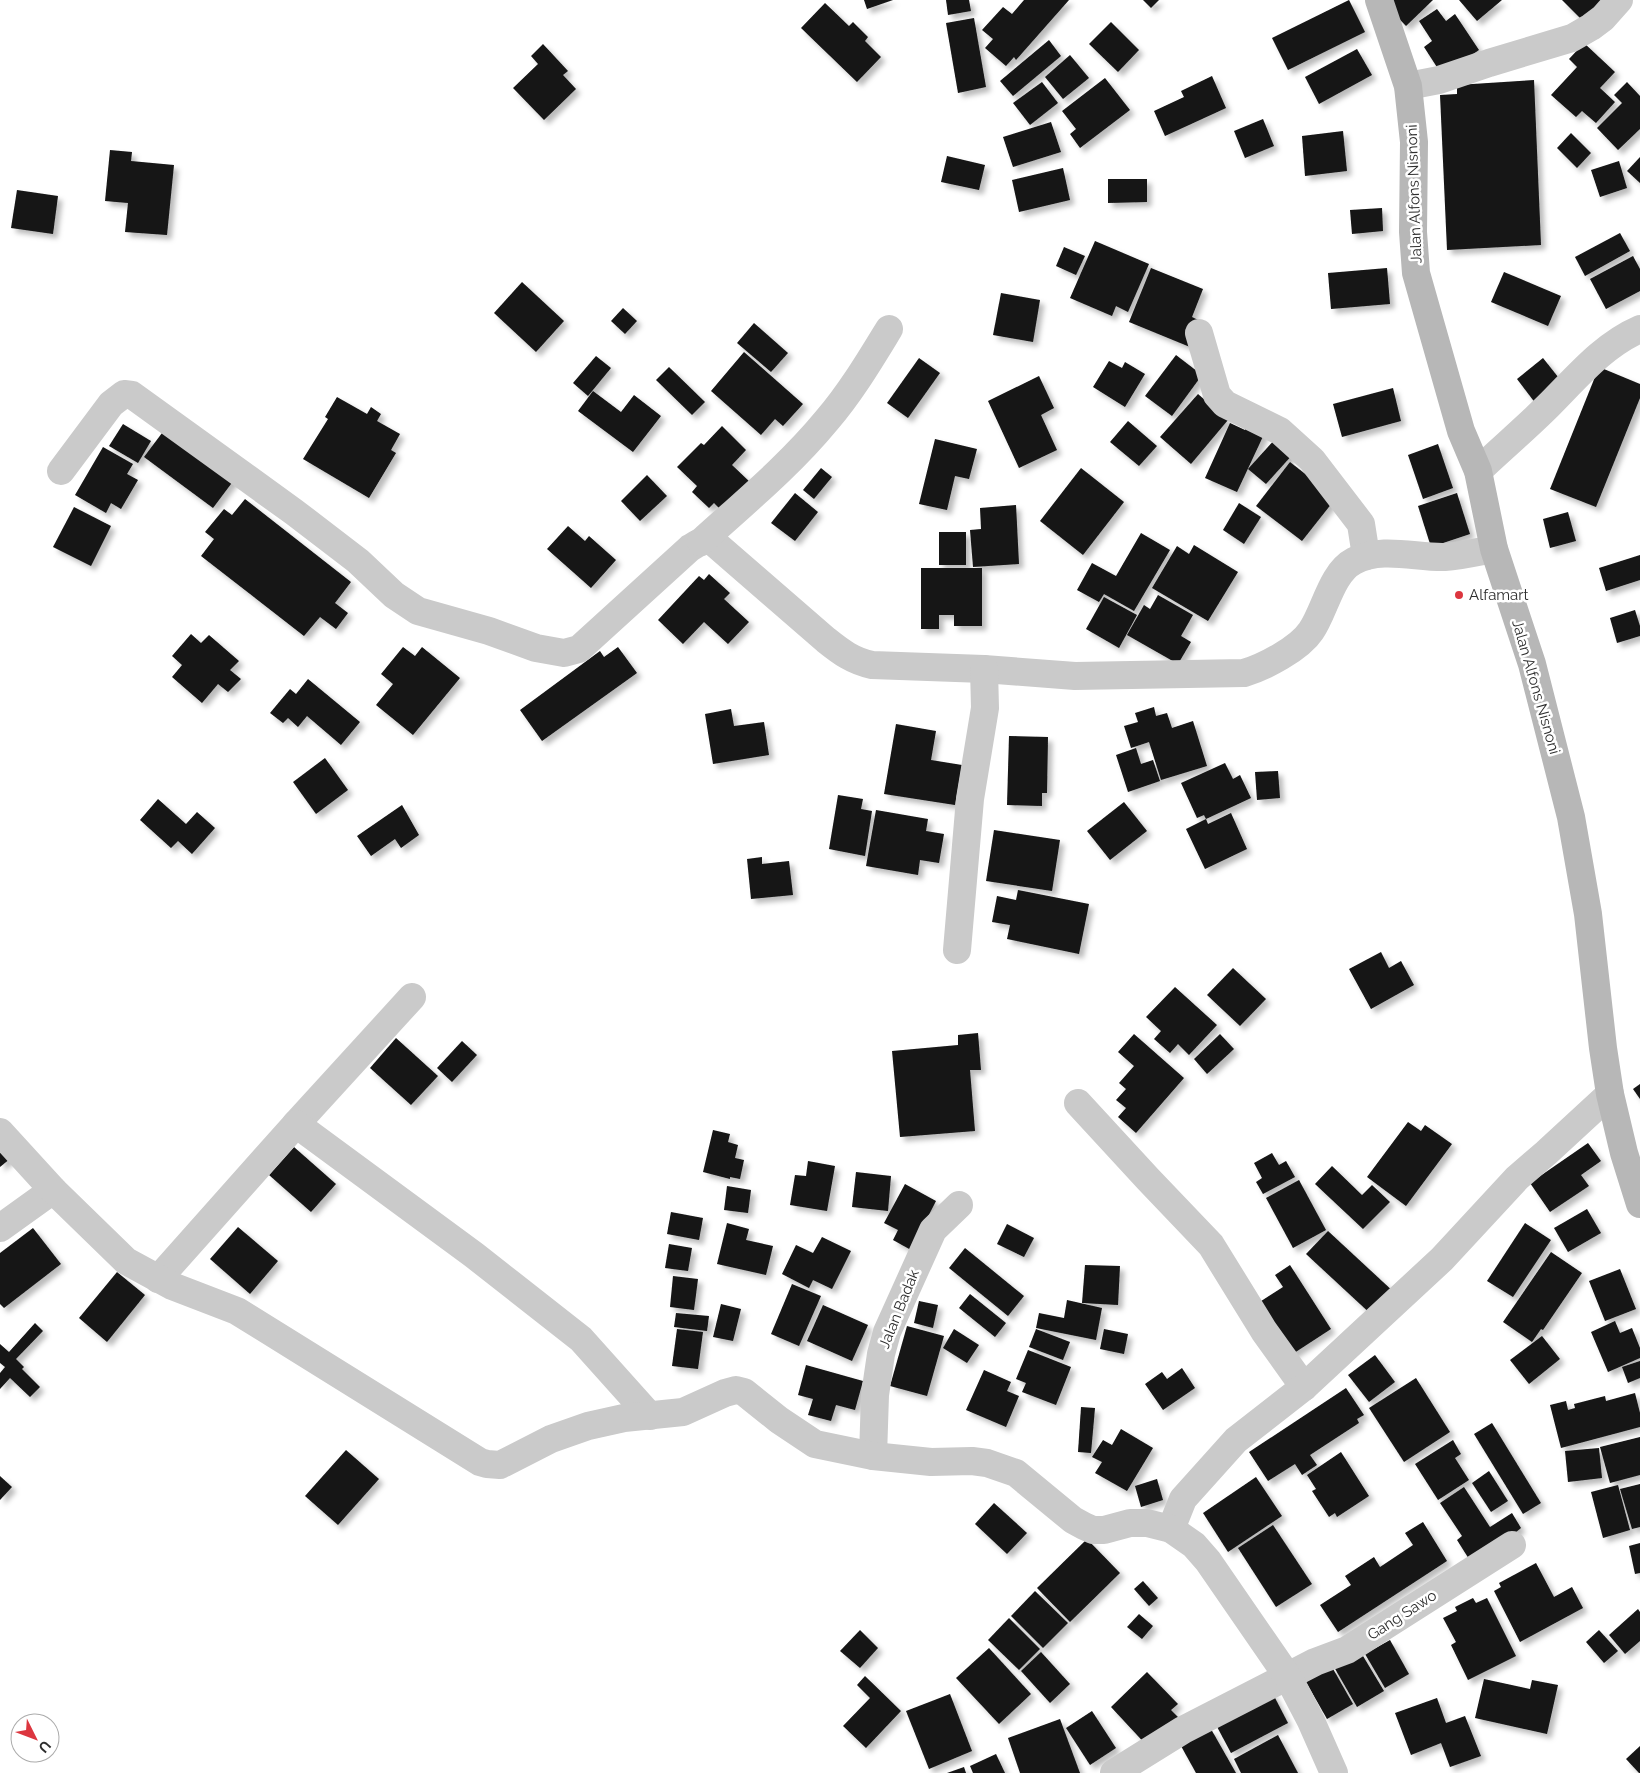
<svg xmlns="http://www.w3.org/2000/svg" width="1640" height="1773" viewBox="0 0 1640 1773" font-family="Raleway,sans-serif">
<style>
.building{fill:#141414;filter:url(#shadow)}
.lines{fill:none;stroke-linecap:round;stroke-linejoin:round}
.minor{stroke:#cacaca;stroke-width:28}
.tertiary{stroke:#cacaca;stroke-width:28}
.secondary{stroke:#b7b7b7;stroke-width:28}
.poi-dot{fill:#dc363f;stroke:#fff;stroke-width:2}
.labels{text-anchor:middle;stroke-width:5;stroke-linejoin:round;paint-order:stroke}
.street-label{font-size:15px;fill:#2d2d2d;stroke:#fff}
.poi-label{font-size:15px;fill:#2d2d2d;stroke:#fff;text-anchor:start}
</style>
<defs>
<filter id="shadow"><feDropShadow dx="4.5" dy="4.5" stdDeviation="2.5" flood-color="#0004"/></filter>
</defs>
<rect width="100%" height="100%" fill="#fff"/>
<g class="building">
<polygon points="864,0 893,0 867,9"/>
<polygon points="946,0 969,0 971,11 948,15"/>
<polygon points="1024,0 1069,0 1016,60 1014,57 1006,66 985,48 993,39 982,30 1003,7 1012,14"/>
<polygon points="1143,0 1159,0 1151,8"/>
<polygon points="1349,0 1365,32 1288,70 1272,38"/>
<polygon points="1389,0 1433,0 1406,26 1385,4"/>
<polygon points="1459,0 1502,0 1477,21"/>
<polygon points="1562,0 1604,0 1583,21"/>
<polygon points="825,3 849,26 853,22 868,37 865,41 881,57 857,82 801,28"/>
<polygon points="1437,9 1446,21 1455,14 1479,50 1442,75 1424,47 1432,41 1419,21"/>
<polygon points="974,18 986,87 958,93 946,23"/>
<polygon points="1111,22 1139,50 1118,72 1089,44"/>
<polygon points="1049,40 1061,56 1013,96 1000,81"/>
<polygon points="1584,43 1615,72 1600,88 1615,102 1596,123 1582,111 1576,117 1551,95 1577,67 1569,59"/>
<polygon points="543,44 568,71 563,75 576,89 544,120 513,88 538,64 531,56"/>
<polygon points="1357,49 1372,75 1319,104 1305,77"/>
<polygon points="1070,55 1089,78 1063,99 1045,77"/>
<polygon points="1212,76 1226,108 1165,136 1154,111 1184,97 1181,91"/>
<polygon points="1105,78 1130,110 1080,148 1070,134 1076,129 1062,111"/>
<polygon points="1534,80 1541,245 1447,250 1440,95 1457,94 1457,85"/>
<polygon points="1042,82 1058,103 1030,125 1013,103"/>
<polygon points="1627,82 1640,96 1640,129 1618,150 1597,128 1622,103 1614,95"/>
<polygon points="1263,119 1274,146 1245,158 1234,131"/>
<polygon points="1051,122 1061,152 1013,167 1003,137"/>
<polygon points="1343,131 1347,171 1305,176 1302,136"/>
<polygon points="1571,133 1591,153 1577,168 1557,148"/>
<polygon points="110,150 132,152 131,161 174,165 167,235 125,232 128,203 105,201"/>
<polygon points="947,156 985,165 979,190 941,182"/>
<polygon points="1640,157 1640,183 1627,171"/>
<polygon points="1619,161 1627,188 1600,197 1591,170"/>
<polygon points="1063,168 1070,200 1019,212 1012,180"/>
<polygon points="1108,179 1147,179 1147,202 1108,203"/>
<polygon points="17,190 58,196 53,234 11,228"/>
<polygon points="1382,208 1383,231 1352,234 1350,210"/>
<polygon points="1620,233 1630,251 1585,276 1575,257"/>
<polygon points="1095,241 1149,264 1128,312 1116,306 1112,316 1070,298"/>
<polygon points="1064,247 1085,256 1076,275 1056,266"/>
<polygon points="1633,256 1640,269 1640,291 1606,309 1590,279"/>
<polygon points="1151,268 1203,289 1192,317 1200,321 1190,347 1129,322"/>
<polygon points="1387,268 1390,304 1331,309 1328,273"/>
<polygon points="1504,272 1561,296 1548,326 1491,302"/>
<polygon points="522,282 564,321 536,352 494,313"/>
<polygon points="1001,293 1040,300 1033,342 993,335"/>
<polygon points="623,308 637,321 625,334 611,321"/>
<polygon points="754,323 788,353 771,372 737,343"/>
<polygon points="744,352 803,404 783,426 775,419 761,435 711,391"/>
<polygon points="1176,355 1202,375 1172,416 1145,396"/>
<polygon points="596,356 611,368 588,396 573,383"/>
<polygon points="919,358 940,373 908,418 887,403"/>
<polygon points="1543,358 1562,382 1536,404 1517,379"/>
<polygon points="1109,361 1122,368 1125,362 1145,374 1125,407 1093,387"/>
<polygon points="669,367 705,402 692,415 656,380"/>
<polygon points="1599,367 1640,384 1640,398 1596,507 1550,489"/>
<polygon points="1039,376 1054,408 1041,415 1057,450 1019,468 988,401"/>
<polygon points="1393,388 1401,421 1342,437 1333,404"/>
<polygon points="593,391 621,412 634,395 661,416 633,452 578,411"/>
<polygon points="1198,394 1228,420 1191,464 1160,437"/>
<polygon points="337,397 367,414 371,407 381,414 377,421 400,434 391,450 396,453 369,498 303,459 328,419 325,417"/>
<polygon points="1128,421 1157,446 1139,466 1110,442"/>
<polygon points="1248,422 1266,430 1237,492 1205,478 1230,423 1245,430"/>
<polygon points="123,424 151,441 138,463 109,446"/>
<polygon points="168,425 237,476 213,508 144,457"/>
<polygon points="722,426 746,450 732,465 752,484 724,513 714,503 709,508 692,492 697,486 677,467 701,443 704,445"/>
<polygon points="1276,438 1294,453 1266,484 1248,469"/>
<polygon points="935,439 977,449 969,479 955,476 947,510 919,504"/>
<polygon points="1438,444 1453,488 1423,499 1408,455"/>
<polygon points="103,447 133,464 127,474 138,480 121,509 111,503 106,513 75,495"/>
<polygon points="1290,462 1336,498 1302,541 1256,506"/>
<polygon points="821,468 832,477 814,499 803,490"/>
<polygon points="1081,468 1124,502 1083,555 1040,521"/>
<polygon points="647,475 667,496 640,521 621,501"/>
<polygon points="795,493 818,512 795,541 771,523"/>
<polygon points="1457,493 1470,534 1431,547 1418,506"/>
<polygon points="245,499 351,582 335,603 348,613 336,629 320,617 304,636 201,556 214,539 205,532 224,509 232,515"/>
<polygon points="1239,503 1261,517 1244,544 1223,530"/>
<polygon points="1016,505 1019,564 973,567 970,530 981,529 980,508"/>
<polygon points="74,507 111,526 91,566 53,547"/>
<polygon points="1568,512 1576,541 1550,548 1543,519"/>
<polygon points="568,526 585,541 589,536 616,560 591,588 547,549"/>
<rect x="939" y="532" width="27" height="33"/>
<polygon points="1141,533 1170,550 1134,611 1104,594 1099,602 1077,590 1092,563 1116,576"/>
<polygon points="1194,545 1238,572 1208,621 1152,588 1177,546 1189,554"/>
<polygon points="1640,555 1640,580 1606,591 1599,568"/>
<polygon points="921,568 982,568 982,626 954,626 954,615 939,615 939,629 921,629"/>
<polygon points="709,574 730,593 724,599 749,622 728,644 704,622 683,644 658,620 699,576 704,580"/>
<polygon points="1158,595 1193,615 1181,636 1191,642 1178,664 1127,635 1144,605 1150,609"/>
<polygon points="1104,597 1137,615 1119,648 1086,629"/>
<polygon points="1635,610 1640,626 1640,636 1617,643 1610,618"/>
<polygon points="191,634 201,643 209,635 239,661 230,670 241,679 228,692 218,684 202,703 172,677 182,665 172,656"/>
<polygon points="403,647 415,656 422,647 460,678 413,735 376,705 393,684 381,674"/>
<polygon points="618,647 637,673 542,741 520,710 600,651 604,657"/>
<polygon points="308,679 360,722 341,745 307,716 298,727 288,718 283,723 270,713 290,689 296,694"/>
<polygon points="1154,707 1156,716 1167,713 1172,728 1193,721 1207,766 1161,780 1149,742 1131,748 1124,726 1138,722 1135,713"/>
<polygon points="731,709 734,726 764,722 769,755 713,764 705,714"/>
<polygon points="896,724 936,731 931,760 962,765 955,805 884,794"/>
<polygon points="1009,736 1048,737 1047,793 1042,793 1042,806 1007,805"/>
<polygon points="1136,748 1141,764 1153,760 1160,781 1128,792 1116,755"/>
<polygon points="325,758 348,790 316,814 293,782"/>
<polygon points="1225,763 1233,779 1240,775 1251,798 1206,819 1204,815 1197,818 1181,783"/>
<polygon points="1278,771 1280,798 1257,800 1255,772"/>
<polygon points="838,795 863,799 861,809 872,811 865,856 829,849"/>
<polygon points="158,799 186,824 197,812 215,828 192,854 178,841 171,848 140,820"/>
<polygon points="1124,802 1147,831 1110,860 1087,831"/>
<polygon points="402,805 419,835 401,848 395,839 371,856 357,836"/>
<polygon points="876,810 928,819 926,831 944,834 939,863 920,860 918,875 866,866"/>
<polygon points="1231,813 1247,849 1205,869 1186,829 1206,819 1208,824"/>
<polygon points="994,830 1060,840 1052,891 986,881"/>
<polygon points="762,857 762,864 789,861 793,895 751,899 747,859"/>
<polygon points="1018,890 1089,904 1079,954 1007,939 1010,925 992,922 997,896 1016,900"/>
<polygon points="1381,952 1389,968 1401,961 1414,985 1371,1009 1349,969"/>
<polygon points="1233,968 1266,999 1240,1026 1207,995"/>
<polygon points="1175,987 1217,1025 1189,1055 1178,1044 1170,1053 1154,1039 1161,1031 1146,1017"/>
<polygon points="978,1033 981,1070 970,1070 975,1131 900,1137 892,1051 958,1045 958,1035"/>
<polygon points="1134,1034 1184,1078 1136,1133 1118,1117 1126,1108 1116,1100 1126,1089 1119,1083 1134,1066 1118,1052"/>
<polygon points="1220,1034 1234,1049 1207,1074 1194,1059"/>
<polygon points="396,1038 438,1076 411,1105 370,1068"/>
<polygon points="462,1041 477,1055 452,1082 437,1068"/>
<polygon points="1640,1084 1640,1099 1633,1089"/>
<polygon points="1408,1122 1421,1131 1425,1125 1452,1144 1406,1206 1367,1177"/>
<polygon points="713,1130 730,1134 728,1142 738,1145 735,1158 744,1160 740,1179 730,1177 730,1179 703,1172"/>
<polygon points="1588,1143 1601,1161 1581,1175 1589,1186 1550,1212 1530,1183"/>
<polygon points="0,1144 11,1158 0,1167"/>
<polygon points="294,1147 336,1184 311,1212 269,1175"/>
<polygon points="1272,1153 1279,1165 1286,1161 1295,1177 1263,1194 1256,1182 1262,1178 1254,1163"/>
<polygon points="808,1161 835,1166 827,1211 790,1205 795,1175 806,1176"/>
<polygon points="1332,1166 1362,1195 1372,1185 1390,1202 1363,1229 1315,1184"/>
<polygon points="856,1172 891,1176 888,1211 852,1207"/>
<polygon points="1299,1180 1326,1230 1293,1248 1266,1198"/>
<polygon points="905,1184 936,1201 911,1250 893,1240 898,1230 884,1223"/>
<polygon points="727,1186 751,1190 748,1213 724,1210"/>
<polygon points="1587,1209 1601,1233 1568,1252 1554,1228"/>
<polygon points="671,1212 703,1218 699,1240 667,1234"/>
<polygon points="727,1223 749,1229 746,1240 773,1246 766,1275 717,1264"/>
<polygon points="1525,1223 1551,1240 1513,1297 1487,1281"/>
<polygon points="1007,1224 1034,1238 1024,1257 997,1244"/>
<polygon points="238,1227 278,1261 250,1294 210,1259"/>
<polygon points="33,1228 61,1264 4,1308 0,1304 0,1253"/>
<polygon points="1328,1231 1396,1294 1374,1317 1306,1254"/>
<polygon points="822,1237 851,1251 832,1289 813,1280 809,1288 782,1274 796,1245 813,1253"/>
<polygon points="669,1244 692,1248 688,1271 665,1268"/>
<polygon points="965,1248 1024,1296 1008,1316 949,1268"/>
<polygon points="1551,1252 1582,1273 1543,1330 1541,1329 1532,1342 1503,1322"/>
<polygon points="1085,1265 1120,1266 1118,1305 1082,1303"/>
<polygon points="1290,1265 1331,1329 1288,1357 1255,1305 1283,1287 1275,1275"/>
<polygon points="1620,1269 1636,1309 1605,1321 1589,1281"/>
<polygon points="117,1272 145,1295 107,1342 79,1318"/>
<polygon points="673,1276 698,1279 694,1310 670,1307"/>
<polygon points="792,1284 821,1296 799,1346 771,1334"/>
<polygon points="970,1294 1006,1323 995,1337 959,1308"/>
<polygon points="1067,1300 1102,1308 1096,1340 1036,1328 1039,1313 1064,1318"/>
<polygon points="919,1301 938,1305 933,1328 914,1323"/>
<polygon points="721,1304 741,1309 733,1341 713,1337"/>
<polygon points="823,1305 868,1325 852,1361 807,1341"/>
<polygon points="676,1313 709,1316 707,1331 674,1327"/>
<polygon points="1615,1321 1620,1333 1632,1328 1640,1348 1640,1358 1608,1372 1591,1332"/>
<polygon points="35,1323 43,1331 16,1359 24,1367 22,1369 40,1387 30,1397 10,1378 0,1389 0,1373 5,1367 0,1363 0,1344 9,1352"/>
<polygon points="907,1326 944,1336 927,1396 890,1386"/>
<polygon points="677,1329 703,1332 698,1369 672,1366"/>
<polygon points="954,1329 979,1345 967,1363 943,1348"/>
<polygon points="1036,1329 1070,1342 1063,1360 1029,1347"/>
<polygon points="1104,1329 1128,1334 1124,1354 1100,1349"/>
<polygon points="1542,1336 1560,1359 1529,1384 1510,1360"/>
<polygon points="1028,1350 1071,1367 1056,1405 1022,1392 1026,1383 1016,1379"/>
<polygon points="1375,1355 1395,1382 1369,1402 1348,1375"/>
<polygon points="1640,1361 1640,1378 1628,1383 1622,1367"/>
<polygon points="806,1365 863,1381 855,1410 836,1405 831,1421 808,1415 813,1399 798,1395"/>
<polygon points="1182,1368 1195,1388 1163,1410 1145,1384 1162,1372 1167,1379"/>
<polygon points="984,1370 1011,1382 1007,1391 1019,1396 1006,1427 966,1410"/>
<polygon points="1416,1378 1450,1432 1404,1462 1369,1408"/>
<polygon points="1346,1388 1364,1415 1357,1419 1359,1423 1310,1455 1317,1465 1302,1475 1295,1464 1268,1481 1249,1452"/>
<polygon points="1635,1393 1640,1413 1640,1427 1561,1448 1550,1405 1566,1401 1568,1410 1575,1408 1574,1404 1605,1396 1606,1401"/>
<polygon points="1081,1407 1095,1408 1091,1453 1078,1452"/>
<polygon points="1492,1423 1541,1503 1523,1514 1474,1434"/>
<polygon points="1121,1429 1153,1448 1127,1491 1095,1473 1102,1462 1092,1457 1103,1440 1112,1445"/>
<polygon points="1640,1437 1640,1475 1610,1483 1600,1447"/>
<polygon points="1453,1440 1461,1454 1455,1458 1469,1480 1438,1500 1415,1464"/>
<polygon points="1599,1448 1602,1478 1568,1482 1565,1451"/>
<polygon points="346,1450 379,1479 338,1525 305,1496"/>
<polygon points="1341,1452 1369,1496 1337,1517 1335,1513 1329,1517 1312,1491 1316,1489 1307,1475"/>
<polygon points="1489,1471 1508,1501 1491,1512 1472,1483"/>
<polygon points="0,1476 12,1487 0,1500"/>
<polygon points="1256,1477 1282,1516 1228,1552 1203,1513"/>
<polygon points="1157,1479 1163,1500 1141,1507 1135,1486"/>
<polygon points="1640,1484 1640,1527 1632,1529 1620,1489"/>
<polygon points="1618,1485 1630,1530 1603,1538 1591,1492"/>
<polygon points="1464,1487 1490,1527 1512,1513 1521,1528 1474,1567 1457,1540 1462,1536 1440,1503"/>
<polygon points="994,1503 1027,1533 1007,1554 975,1524"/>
<polygon points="1423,1522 1447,1561 1338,1632 1320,1605 1351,1585 1345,1576 1374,1557 1380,1567 1413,1545 1405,1533"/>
<polygon points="1273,1525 1312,1584 1276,1607 1238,1548"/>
<polygon points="1087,1539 1120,1573 1070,1622 1037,1588"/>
<polygon points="1640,1543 1640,1573 1635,1574 1629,1546"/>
<polygon points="1536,1563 1554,1597 1572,1587 1583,1608 1520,1642 1494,1591 1501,1587 1499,1583"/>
<polygon points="1143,1581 1158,1598 1149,1606 1134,1589"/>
<polygon points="1035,1591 1068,1623 1043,1648 1011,1616"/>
<polygon points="1473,1598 1476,1603 1487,1598 1516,1656 1468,1680 1451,1645 1456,1642 1443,1618 1457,1611 1455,1607"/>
<polygon points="1638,1609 1640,1612 1640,1641 1625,1654 1609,1635"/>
<polygon points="1139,1614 1153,1626 1142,1639 1127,1627"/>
<polygon points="1009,1618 1040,1649 1019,1670 988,1640"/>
<polygon points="860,1630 878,1648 860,1668 840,1651"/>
<polygon points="1599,1630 1618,1651 1604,1663 1586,1642"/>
<polygon points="1390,1640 1409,1674 1385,1688 1365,1654"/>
<polygon points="989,1648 1031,1694 999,1724 956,1678"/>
<polygon points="1360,1651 1384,1691 1357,1707 1334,1667"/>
<polygon points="1041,1652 1070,1684 1050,1703 1021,1671"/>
<polygon points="1332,1667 1353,1704 1327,1719 1306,1682"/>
<polygon points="1147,1672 1178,1704 1171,1710 1181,1720 1150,1749 1111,1707"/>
<polygon points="865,1676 901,1711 866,1748 843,1726 870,1698 857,1685"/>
<polygon points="1484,1679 1530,1689 1532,1680 1558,1685 1547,1734 1475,1718"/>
<polygon points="1272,1692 1288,1723 1231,1753 1215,1723"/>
<polygon points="950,1694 972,1751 929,1769 906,1711"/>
<polygon points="1437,1698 1446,1723 1465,1716 1481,1756 1450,1767 1441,1743 1411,1755 1395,1713"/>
<polygon points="1092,1711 1116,1748 1090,1765 1066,1728"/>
<polygon points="1060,1719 1080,1773 1020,1773 1008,1738"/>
<polygon points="1211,1729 1236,1773 1196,1773 1181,1746"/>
<polygon points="1278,1735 1298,1773 1241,1773 1234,1759"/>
<polygon points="1640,1746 1640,1773 1639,1773 1626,1759"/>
<polygon points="996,1754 1005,1773 973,1773 970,1766"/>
<polygon points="964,1767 966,1773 947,1773"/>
</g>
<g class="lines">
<g class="minor">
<polyline points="1408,86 1439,80 1489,63 1572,38 1591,27 1603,18 1619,0"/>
<polyline points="1199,333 1217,395 1225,404 1280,431 1312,460 1361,524 1366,556"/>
<path d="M 61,471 L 111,404 L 124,394 L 132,395 L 294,512 L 358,561 L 394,595 L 418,611 L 489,631 L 536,648 L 564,653 L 579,649 L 690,548 C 697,544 704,538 713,542 L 826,640 C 841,652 853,661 872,665 L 984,669 L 1075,676 L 1244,673 C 1264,667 1299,649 1311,631 C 1325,611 1331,573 1354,561 C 1382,546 1416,558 1445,557 C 1461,556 1478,552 1494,549"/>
<path d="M 701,542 C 744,503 790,465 827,420 C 851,392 870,360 889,329"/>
<polyline points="957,950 970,799 985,708 984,669"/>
<polyline points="1078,1103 1148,1179 1211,1245 1264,1331 1304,1387"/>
<polyline points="296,1124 412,997"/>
<polyline points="0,1228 53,1190"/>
<polyline points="158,1279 296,1124 474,1255 581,1339 650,1416"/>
<polyline points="873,1456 875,1395 881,1354 887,1332 933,1230 959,1205"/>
<polyline points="1171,1529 1183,1499 1236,1440 1304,1387 1442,1259 1517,1178 1546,1153 1610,1094"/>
<polyline points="1114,1773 1183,1730 1315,1662 1347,1650 1512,1545"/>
</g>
<g class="tertiary">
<path d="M 1478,471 C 1501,449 1526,428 1549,405 C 1577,377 1603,345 1640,329"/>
<polyline points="0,1132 53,1190 126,1261 172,1286 237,1311 480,1462 487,1464 500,1465 551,1439 588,1426 624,1418 683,1412 725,1393 736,1390 744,1392 779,1420 815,1444 873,1456 931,1462 972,1461 987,1463 1016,1473 1073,1520 1084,1526 1093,1530 1104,1530 1130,1523 1147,1523 1171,1529 1194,1545 1208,1561 1288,1677 1311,1721 1334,1773"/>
</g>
<polyline class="secondary" points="1379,0 1408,86 1414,142 1413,232 1416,273 1461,431 1478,471 1494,549 1532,664 1571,817 1588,914 1603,1048 1610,1094 1624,1153 1640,1204"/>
</g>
<circle class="poi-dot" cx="1459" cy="595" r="5"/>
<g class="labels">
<g class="street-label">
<text transform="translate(1414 194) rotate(-92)" y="5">Jalan Alfons Nisnoni</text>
<text transform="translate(1536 687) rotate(74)" y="5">Jalan Alfons Nisnoni</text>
<text transform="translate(899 1309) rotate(-68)" y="5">Jalan Badak</text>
<text transform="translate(1402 1615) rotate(-33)" y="5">Gang Sawo</text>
</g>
<g class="poi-label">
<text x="1469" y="600">Alfamart</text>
</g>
</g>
<g transform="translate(35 1738) rotate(132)"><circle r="24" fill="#ffffff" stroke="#ababab"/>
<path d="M0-4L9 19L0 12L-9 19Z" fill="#dc363f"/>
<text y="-8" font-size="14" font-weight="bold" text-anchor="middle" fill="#2d2d2d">U</text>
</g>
</svg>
